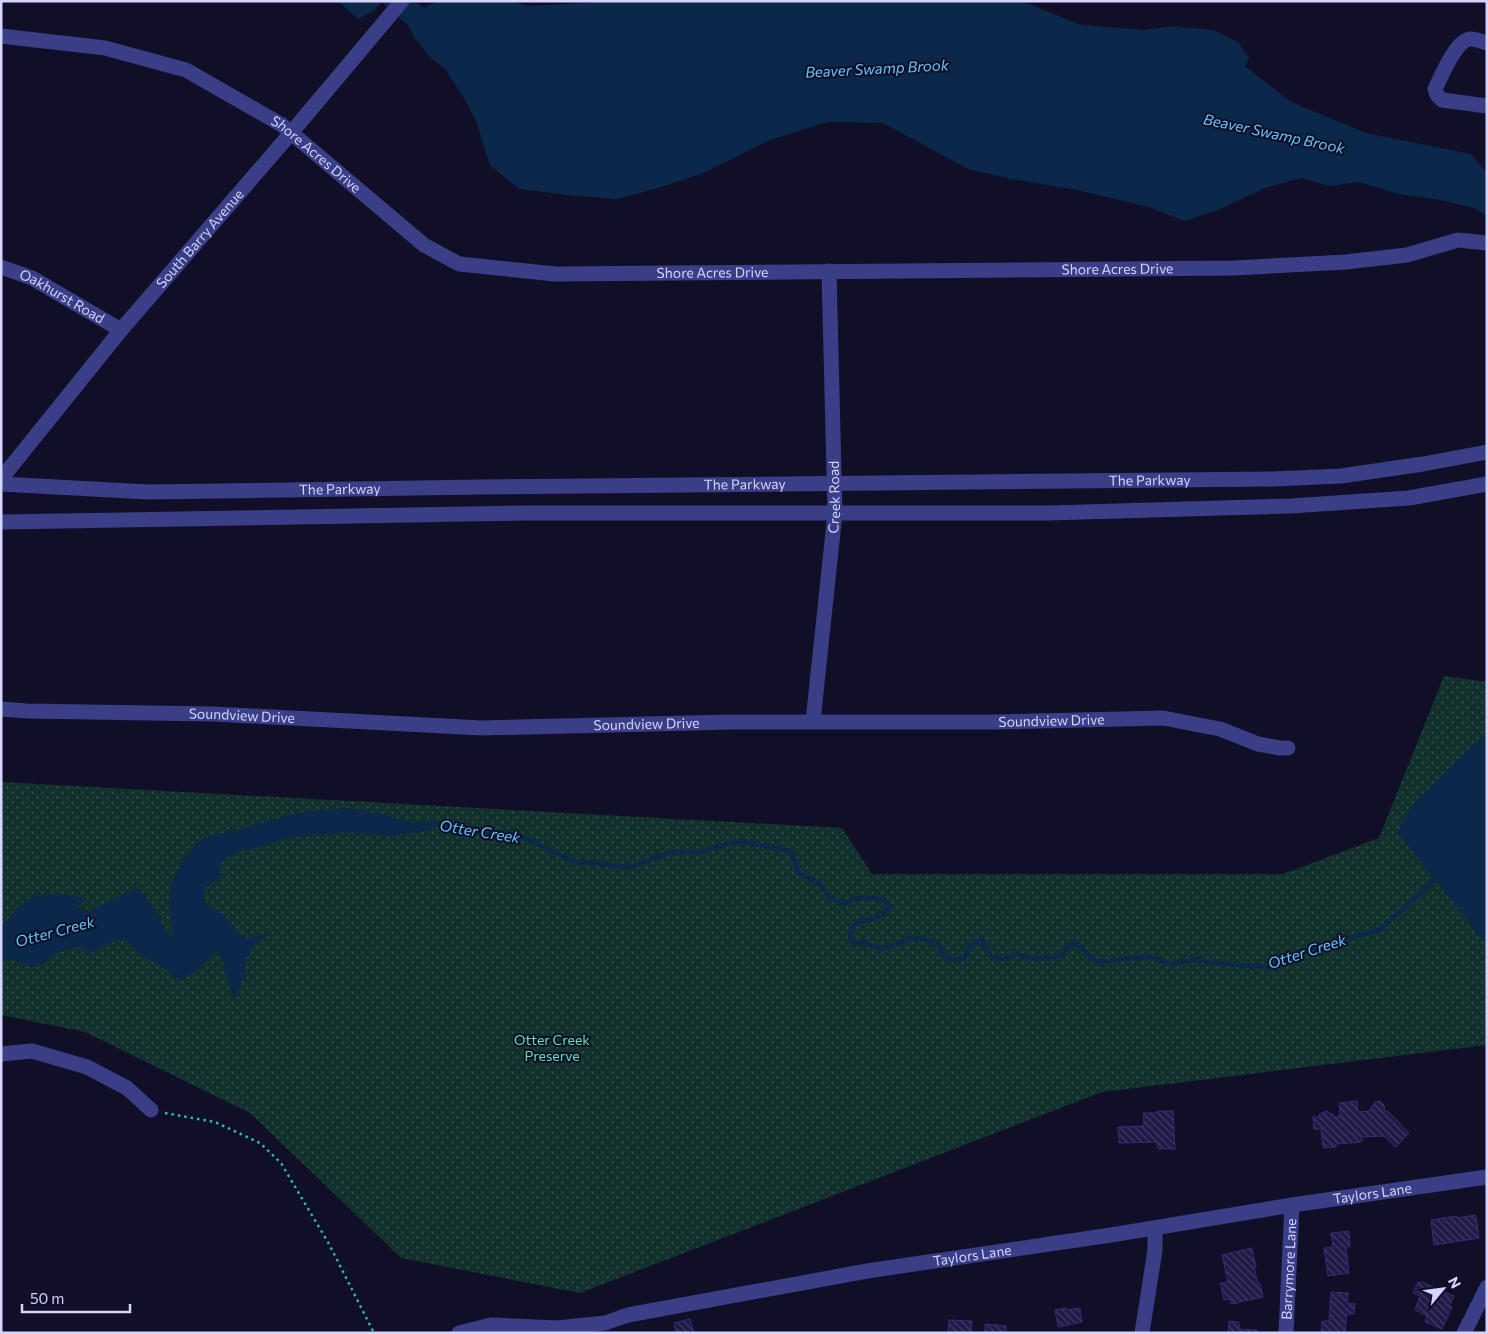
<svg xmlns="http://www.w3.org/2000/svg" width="1488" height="1334" viewBox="0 0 1488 1334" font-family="Commissioner,sans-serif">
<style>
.green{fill:url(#green-dots)}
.water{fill:#0b284a}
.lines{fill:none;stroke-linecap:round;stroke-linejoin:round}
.stream{stroke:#0b284a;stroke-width:4.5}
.building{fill:url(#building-back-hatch);stroke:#332c75}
.path{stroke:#2dbba4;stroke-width:2.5;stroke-dasharray:2.5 4;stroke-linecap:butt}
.minor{stroke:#393e87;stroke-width:15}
.labels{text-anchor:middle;stroke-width:4;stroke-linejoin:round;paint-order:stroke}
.street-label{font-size:14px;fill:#d5d5ff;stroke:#100f27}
.park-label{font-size:14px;fill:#5de3b4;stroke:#100f27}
.water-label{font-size:15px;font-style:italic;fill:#63c7ff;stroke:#100f27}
</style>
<defs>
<pattern id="green-dots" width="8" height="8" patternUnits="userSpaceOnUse" patternTransform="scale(1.25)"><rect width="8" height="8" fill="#12312d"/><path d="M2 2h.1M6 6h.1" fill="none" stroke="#344e4c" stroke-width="1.8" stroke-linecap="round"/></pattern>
<pattern id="building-back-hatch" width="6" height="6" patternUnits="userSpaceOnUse" patternTransform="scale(1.25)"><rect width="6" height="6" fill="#1f1a48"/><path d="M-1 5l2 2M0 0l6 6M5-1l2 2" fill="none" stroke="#3f3a63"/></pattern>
</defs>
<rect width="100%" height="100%" fill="#100f27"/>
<polygon class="green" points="1444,676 1487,682 1487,1045 1102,1092 580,1293 401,1258 250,1113 85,1032 1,1015 1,782 842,828 872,874 1283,874 1379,838"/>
<g class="water">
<polygon points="338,1 415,1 424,8 437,1 510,1 529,6 618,1 1022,1 1081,25 1146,30 1172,26 1214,30 1238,42 1249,58 1245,66 1291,102 1366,133 1471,154 1487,173 1487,216 1474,208 1441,200 1399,194 1359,182 1329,186 1301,178 1265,188 1218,210 1184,221 1149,207 1077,190 1011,179 968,169 883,123 828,122 770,140 701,174 658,188 617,199 577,196 519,189 490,165 476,121 464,98 445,69 431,58 414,37 409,26 382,2 373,11 358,19"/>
<polygon points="1487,736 1487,945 1397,832 1411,806 1476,743"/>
<path d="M 350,808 L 384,815 L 436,829 L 391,836 L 348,832 L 312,835 L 280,840 L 260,847 L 242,850 L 228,857 L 221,863 L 219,871 L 227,876 C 214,881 206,883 203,898 L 208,906 L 223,914 L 230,921 L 236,931 L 246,938 L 270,934 L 256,942 L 247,958 L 244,977 L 234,1000 L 223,963 L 217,949 L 200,967 L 184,979 L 174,978 L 169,971 L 141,955 L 127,940 L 119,939 L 90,953 L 80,947 L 67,949 L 55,953 L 43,964 L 31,967 L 12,959 L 1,961 L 1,927 C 8,922 11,915 16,909 C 36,887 62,894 87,899 L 77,907 L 89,912 L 138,887 L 156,911 L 166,931 L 173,938 L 169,902 L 172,882 L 182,861 L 197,843 L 210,836 L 238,830 L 289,815 L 318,810 Z"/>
</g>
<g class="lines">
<path class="stream" d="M 413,825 L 424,823 L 519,835 L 572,861 L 630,867 L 671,852 L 699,852 L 740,841 L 790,851 L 793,857 L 798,873 L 820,884 L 830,898 L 844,904 C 859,895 871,897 888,902 L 890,909 L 873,919 L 858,922 L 851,928 L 850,937 L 853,942 L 864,943 L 881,949 L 903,942 L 907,938 L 924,939 L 939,945 L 943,954 L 952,960 L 964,959 L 968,949 L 982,938 L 990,955 L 996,958 L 1006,959 L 1015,954 L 1039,959 L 1062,955 L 1070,944 L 1076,943 L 1094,960 L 1101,962 L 1142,957 L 1151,957 L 1170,964 L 1199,959 L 1210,963 L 1269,967 L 1298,953 L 1381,929 L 1434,880 L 1440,878"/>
</g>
<g class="building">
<polygon points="1357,1101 1358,1112 1369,1111 1375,1102 1380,1101 1384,1105 1385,1112 1388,1111 1409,1133 1396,1147 1384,1136 1362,1137 1362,1142 1336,1144 1336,1147 1323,1148 1321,1129 1314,1129 1313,1117 1320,1117 1319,1114 1327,1111 1331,1114 1333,1114 1334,1117 1340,1116 1339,1103"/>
<polygon points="1157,1111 1173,1111 1175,1149 1158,1149 1157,1142 1119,1143 1118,1127 1144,1126 1143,1113 1157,1113"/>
<polygon points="1476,1215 1479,1238 1434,1245 1431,1220 1457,1216 1457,1218"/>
<polygon points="1349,1231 1350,1247 1346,1247 1349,1273 1328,1276 1324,1248 1333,1247 1331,1233"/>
<polygon points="1252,1248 1256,1267 1254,1267 1258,1284 1260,1283 1263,1297 1231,1304 1230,1299 1224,1300 1220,1283 1228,1282 1222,1255"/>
<polygon points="1418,1282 1421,1283 1422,1282 1454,1296 1449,1306 1452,1307 1442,1329 1425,1322 1427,1316 1415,1310 1420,1296 1413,1293"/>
<polygon points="1331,1292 1348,1293 1347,1303 1355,1304 1354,1314 1347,1314 1345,1333 1321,1333 1322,1321 1329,1321"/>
<polygon points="1066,1308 1066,1310 1080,1308 1082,1322 1058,1327 1055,1310"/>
<polygon points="690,1319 694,1333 676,1333 674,1323"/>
<polygon points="949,1320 972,1321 971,1333 948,1333"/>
<polygon points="1229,1321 1239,1322 1239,1329 1257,1330 1257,1333 1228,1333"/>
<polygon points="985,1324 1006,1326 1006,1333 985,1333"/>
</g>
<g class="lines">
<polyline class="path" points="165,1113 215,1122 260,1143 281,1163 329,1244 374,1333"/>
<g class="minor">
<path id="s1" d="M 1,36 L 105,48 L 186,70 L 282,125 L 424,245 L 459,264 L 555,274 L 1234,268 L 1346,262 L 1407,255 L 1458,240 L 1487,243"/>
<path d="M 1487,43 C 1482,42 1476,39 1471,39 C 1456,39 1441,77 1435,89 L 1437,95 L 1442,100 L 1487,106"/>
<path id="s2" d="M 1,267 L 32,278 L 121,330"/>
<path id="s3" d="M 1,479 L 121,330 L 291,133 L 402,1"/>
<path id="s4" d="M 1,484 L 148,492 L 481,487 L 1274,479 L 1341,476 L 1423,464 L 1487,452"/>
<polyline points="1,522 527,513 1049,513 1291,506 1409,498 1487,484"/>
<path id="s5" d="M 1,709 L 27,711 L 214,714 L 482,728 L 732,722 L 994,722 L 1163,718 L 1220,729 L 1258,744 L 1280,748 L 1288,748"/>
<path id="s6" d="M 813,721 L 835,513 L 829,271"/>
<polyline points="1,1054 32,1051 87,1067 127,1088 151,1110"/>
<path id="s7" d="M 459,1333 L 491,1325 L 557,1328 L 605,1323 L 628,1315 L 867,1271 L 1111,1235 L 1292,1205 L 1487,1177"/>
<polyline points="1142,1333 1155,1250 1155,1228"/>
<path id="s8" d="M 1286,1333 L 1292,1205"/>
<polyline points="1464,1333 1487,1287"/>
</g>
</g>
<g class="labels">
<g class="street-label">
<text dy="5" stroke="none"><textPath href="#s1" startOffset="344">Shore Acres Drive</textPath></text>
<text dy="5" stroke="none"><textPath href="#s3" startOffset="312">South Barry Avenue</textPath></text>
<text dy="5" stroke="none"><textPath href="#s1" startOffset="1184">Shore Acres Drive</textPath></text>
<text dy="5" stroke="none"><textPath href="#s1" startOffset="779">Shore Acres Drive</textPath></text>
<text dy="5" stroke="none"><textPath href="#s2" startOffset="68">Oakhurst Road</textPath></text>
<text dy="5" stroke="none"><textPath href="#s4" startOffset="1149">The Parkway</textPath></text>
<text dy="5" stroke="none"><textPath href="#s4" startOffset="744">The Parkway</textPath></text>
<text dy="5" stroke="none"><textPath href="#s4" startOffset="339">The Parkway</textPath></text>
<text dy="5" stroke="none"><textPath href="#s6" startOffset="225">Creek Road</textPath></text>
<text dy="5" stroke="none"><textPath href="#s5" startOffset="241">Soundview Drive</textPath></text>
<text dy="5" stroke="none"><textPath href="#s5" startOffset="1051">Soundview Drive</textPath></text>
<text dy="5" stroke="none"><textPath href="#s5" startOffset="646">Soundview Drive</textPath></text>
<text dy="5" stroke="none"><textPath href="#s7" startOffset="926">Taylors Lane</textPath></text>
<text dy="5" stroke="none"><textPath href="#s7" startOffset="521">Taylors Lane</textPath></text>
<text dy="5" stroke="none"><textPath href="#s8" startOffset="64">Barrymore Lane</textPath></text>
</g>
<g class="park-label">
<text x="552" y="1045">Otter Creek<tspan x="552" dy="16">Preserve</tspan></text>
</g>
<g class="water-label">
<text transform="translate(877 69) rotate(-3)" y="5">Beaver Swamp Brook</text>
<text transform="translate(1274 134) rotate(12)" y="5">Beaver Swamp Brook</text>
<text transform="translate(480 832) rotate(9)" y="5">Otter Creek</text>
<text transform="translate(55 932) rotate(-15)" y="5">Otter Creek</text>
<text transform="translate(1307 952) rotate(-18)" y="5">Otter Creek</text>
</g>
</g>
<rect width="1488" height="1334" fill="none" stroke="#d5d5ff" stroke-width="5"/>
<g transform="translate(1443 1289) rotate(61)" stroke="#100f27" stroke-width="4" paint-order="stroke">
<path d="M0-4L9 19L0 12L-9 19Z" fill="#d5d5ff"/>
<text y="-8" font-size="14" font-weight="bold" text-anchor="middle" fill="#d5d5ff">N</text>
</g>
<path d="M22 1304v8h108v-8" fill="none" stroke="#d5d5ff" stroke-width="2.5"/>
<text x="30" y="1304" font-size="15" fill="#d5d5ff" stroke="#100f27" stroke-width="4" paint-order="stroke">50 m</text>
</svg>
